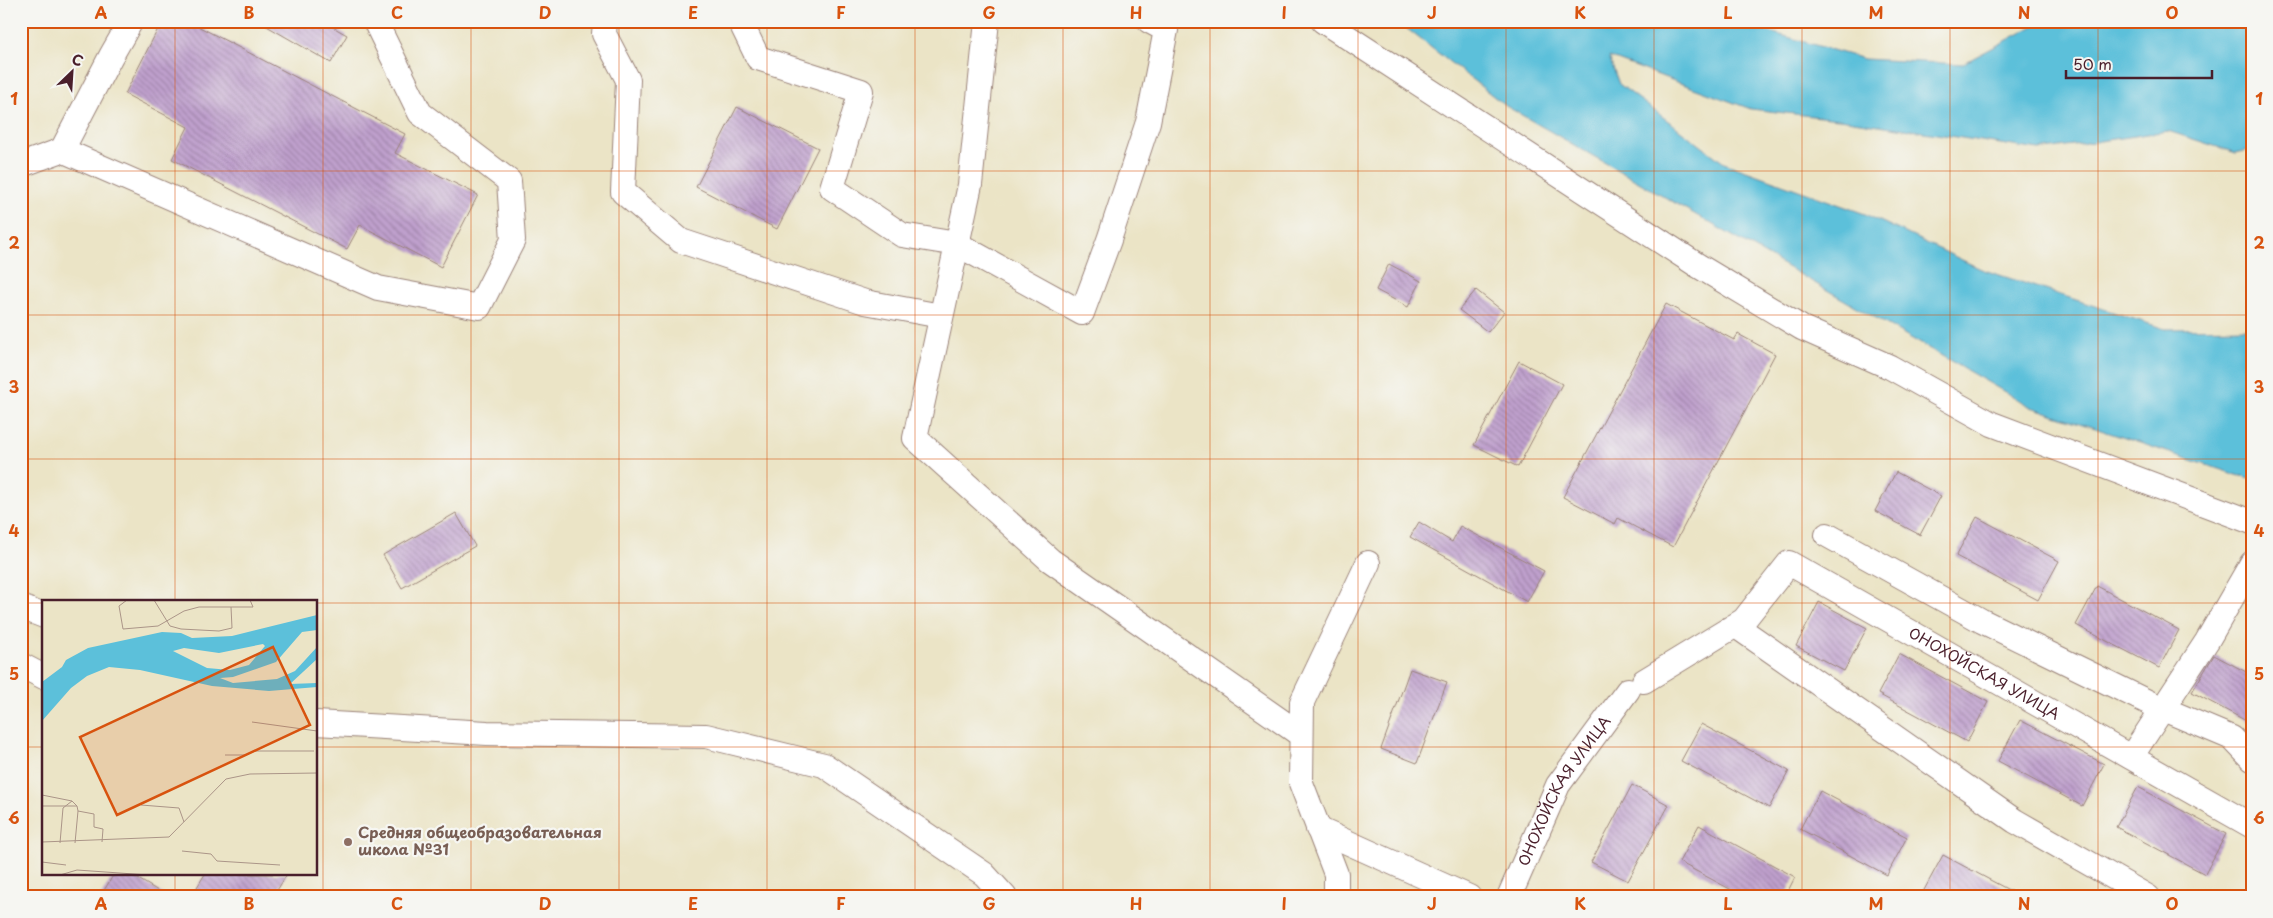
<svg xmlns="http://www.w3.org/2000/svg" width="2273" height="918" viewBox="0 0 2273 918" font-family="'Playpen Sans',sans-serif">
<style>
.water{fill:#5cc0da;stroke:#537082}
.building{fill:url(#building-back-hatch)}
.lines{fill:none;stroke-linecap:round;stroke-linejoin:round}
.minor-casing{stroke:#9a8278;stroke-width:26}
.minor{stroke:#fff;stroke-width:24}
.grid{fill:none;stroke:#d8530f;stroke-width:1;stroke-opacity:0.55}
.education-dot{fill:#8d6e63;stroke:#f6f6f2;stroke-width:2}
.labels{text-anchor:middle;stroke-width:4.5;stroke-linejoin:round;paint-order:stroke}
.street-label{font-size:15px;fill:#4a1f2b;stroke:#f6f6f2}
.education-label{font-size:15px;font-weight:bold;fill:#785e54;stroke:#f6f6f2;text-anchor:start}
.inset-road{fill:none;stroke:#ab9588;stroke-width:1}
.view{fill:#d8530f;fill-opacity:0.15;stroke:#d8530f;stroke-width:2.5}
.inset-edge{fill:none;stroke:#4a1f2b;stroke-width:2.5}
.neatline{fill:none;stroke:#d8530f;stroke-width:2}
.grid-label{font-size:16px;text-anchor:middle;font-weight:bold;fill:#d8530f}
</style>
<defs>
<pattern id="building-back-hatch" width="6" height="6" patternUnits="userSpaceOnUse" patternTransform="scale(1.25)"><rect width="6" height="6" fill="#bfa0cd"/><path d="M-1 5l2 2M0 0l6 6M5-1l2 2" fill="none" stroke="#9d82a7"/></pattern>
</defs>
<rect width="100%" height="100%" fill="#f6f6f2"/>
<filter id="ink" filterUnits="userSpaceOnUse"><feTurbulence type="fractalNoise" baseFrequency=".02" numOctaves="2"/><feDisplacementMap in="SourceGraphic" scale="10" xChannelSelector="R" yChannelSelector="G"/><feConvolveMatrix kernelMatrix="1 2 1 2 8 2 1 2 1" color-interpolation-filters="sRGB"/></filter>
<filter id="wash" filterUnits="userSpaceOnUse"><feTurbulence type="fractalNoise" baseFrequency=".0096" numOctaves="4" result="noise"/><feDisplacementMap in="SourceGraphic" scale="20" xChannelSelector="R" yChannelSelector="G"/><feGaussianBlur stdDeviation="1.12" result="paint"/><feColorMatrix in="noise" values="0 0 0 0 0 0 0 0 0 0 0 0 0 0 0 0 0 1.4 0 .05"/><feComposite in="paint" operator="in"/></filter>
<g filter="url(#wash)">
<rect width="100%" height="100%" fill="#ebe4c6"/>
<polygon class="water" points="1397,21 1741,21 1749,26 1864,59 1962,64 2043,21 2252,21 2252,149 2236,153 2168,131 2039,150 1847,120 1751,109 1609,57 1619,84 1724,163 1865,214 1981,269 2165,329 2252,328 2252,480 2031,407 1506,106"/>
<g id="blocks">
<g class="building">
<polygon points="162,21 188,21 405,134 395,153 478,195 441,267 360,225 347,249 172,159 188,127 125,94"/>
<polygon points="258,21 322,21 347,35 331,63"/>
<polygon points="737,107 818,148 777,229 696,187"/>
<polygon points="1389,264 1421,281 1408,307 1376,290"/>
<polygon points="1476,290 1504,312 1488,332 1459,310"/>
<polygon points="1666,304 1734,340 1738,334 1775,354 1673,547 1618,518 1615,524 1563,497"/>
<polygon points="1519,361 1562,384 1518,467 1474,445"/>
<polygon points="1896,472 1941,496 1920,535 1875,511"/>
<polygon points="456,513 475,546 402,588 383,555"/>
<polygon points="1977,517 2059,561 2038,600 1956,556"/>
<polygon points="1419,522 1452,542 1460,526 1544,571 1527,602 1410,537"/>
<polygon points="2097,586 2179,630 2159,668 2076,625"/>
<polygon points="1819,602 1867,628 1844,671 1796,646"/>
<polygon points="1899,654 1988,702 1967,742 1878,694"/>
<polygon points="2214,655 2252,675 2252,724 2192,692"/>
<polygon points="1410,669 1447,682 1417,763 1381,749"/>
<polygon points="2020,720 2104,764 2082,806 1998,761"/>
<polygon points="1701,724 1789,771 1769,808 1681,761"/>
<polygon points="1632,785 1669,805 1628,881 1591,862"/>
<polygon points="2138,787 2226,834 2205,874 2116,827"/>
<polygon points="1820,791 1907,837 1887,875 1800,829"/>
<polygon points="1699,825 1795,877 1785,897 1745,897 1679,862"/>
<polygon points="1943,855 2022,897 1932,897 1923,892"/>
<polygon points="114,874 130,874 168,897 100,897"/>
<polygon points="205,874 287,874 273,897 259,897 250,891 246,897 191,897"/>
</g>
</g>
</g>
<g filter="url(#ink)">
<use href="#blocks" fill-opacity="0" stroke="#9a8278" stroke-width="1"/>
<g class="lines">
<defs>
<g id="minor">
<polyline points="605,21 604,34 628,80 623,192 681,241 865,302 941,316"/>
<polyline points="740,21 758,58 861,91 832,188 902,235 957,244 1082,313 1109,240 1148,122 1166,30 1149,21"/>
<polyline points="987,21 970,185 915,438 1050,560 1301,735"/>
<polyline points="1323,21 1697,265 1802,328 1890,367 1992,424 2252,522"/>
<polyline points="62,150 378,288 479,307 513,240 509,181 420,113 375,21"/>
<polyline points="21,165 62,150 111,56 131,21"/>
<polyline points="1827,535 1982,621 2156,706 2232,738 2252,759"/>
<polyline points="21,607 44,616"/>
<polyline points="1736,626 2015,821 2148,897"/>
<polyline points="21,665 44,677"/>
<path id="s1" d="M 1644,681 L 1744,620 L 1789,563 L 2252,826"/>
<polyline points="316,723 487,733 706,736 824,765 984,874 1005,897"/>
<polyline points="2131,757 2207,641 2252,563"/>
<polyline points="1318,829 1469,897"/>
<polyline points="1336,897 1336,874 1301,783 1302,702 1368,563"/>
<path id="s2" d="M 1509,897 L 1558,785 L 1628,690"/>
</g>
</defs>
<use href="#minor" class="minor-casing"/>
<use href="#minor" class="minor"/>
</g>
</g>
<path class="grid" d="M 175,21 L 175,602M 323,21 L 323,897M 471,21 L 471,897M 619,21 L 619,897M 767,21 L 767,897M 915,21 L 915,897M 1063,21 L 1063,897M 1210,21 L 1210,897M 1358,21 L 1358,897M 1506,21 L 1506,897M 1654,21 L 1654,897M 1802,21 L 1802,897M 1950,21 L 1950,897M 2098,21 L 2098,897M 21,171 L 2252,171M 21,315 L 2252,315M 21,459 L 2252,459M 21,603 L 44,603M 316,603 L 2252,603M 21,747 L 44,747M 316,747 L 2252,747M 175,874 L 175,897"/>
<circle class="education-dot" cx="348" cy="842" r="5"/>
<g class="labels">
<g class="street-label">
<text dy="5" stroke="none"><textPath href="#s1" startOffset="414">ОНОХОЙСКАЯ УЛИЦА</textPath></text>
<text dy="5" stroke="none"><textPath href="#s2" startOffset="120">ОНОХОЙСКАЯ УЛИЦА</textPath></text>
</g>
<g class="education-label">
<text x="358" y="838">Средняя общеобразовательная<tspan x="358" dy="17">школа №31</tspan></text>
</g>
</g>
<g transform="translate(42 600)">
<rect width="275" height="275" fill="#ebe4c6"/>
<path d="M 275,15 L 275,30 L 260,32 L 234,62 L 191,77 L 178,78 L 191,83 L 235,79 L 253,71 L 275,47 L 275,59 L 248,84 L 275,83 L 275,87 L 227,91 L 170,86 L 98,70 L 67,67 L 45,76 L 29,88 L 0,121 L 0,82 L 20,67 L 24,60 L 46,48 L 120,32 L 139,33 L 150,38 L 190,36 ZM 221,44 L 223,46 L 207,65 L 188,70 L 165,68 L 131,51 L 142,48 L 177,53 Z" fill="#5cc0da" fill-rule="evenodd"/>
<path class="inset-road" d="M 85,0 L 77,6 L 81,29 L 116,26 L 142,11 L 157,7 L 211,7 L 208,0M 112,0 L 128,26 L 139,29 L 177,31 L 190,28 L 189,7M 210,122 L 275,131M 183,155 L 204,155 L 213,151 L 272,151M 0,195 L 30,201M 99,205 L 137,208 L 142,222M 0,206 L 35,206 L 36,211 L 52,214 L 52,227 L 61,229 L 60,242M 0,242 L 127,237 L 184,179 L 208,174 L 275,173M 18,243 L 21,208 L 30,201 L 35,206M 33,243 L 36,211M 140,251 L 169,254 L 175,261 L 238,265M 0,262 L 24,265M 18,275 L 35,270 L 106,275"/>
<path class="view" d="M 231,47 L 268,125 L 75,215 L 38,137 Z"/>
<rect width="275" height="275" class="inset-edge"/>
</g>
<rect width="2273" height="918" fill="none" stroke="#f6f6f2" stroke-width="55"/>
<g transform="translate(72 72) rotate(25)" stroke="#f6f6f2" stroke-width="4" paint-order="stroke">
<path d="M0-4L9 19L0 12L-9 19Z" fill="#4a1f2b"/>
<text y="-8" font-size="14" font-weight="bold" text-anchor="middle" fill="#4a1f2b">С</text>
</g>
<path d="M2066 70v8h146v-8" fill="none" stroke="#4a1f2b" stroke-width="2.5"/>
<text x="2073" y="70" font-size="15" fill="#4a1f2b" stroke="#f6f6f2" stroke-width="4" paint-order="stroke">50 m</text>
<rect x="28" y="28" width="2218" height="862" class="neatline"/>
<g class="grid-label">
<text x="101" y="19">A</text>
<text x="249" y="19">B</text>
<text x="397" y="19">C</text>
<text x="545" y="19">D</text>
<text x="693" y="19">E</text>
<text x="841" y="19">F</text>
<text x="989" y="19">G</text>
<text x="1136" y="19">H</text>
<text x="1284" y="19">I</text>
<text x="1432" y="19">J</text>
<text x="1580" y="19">K</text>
<text x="1728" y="19">L</text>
<text x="1876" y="19">M</text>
<text x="2024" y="19">N</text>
<text x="2172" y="19">O</text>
<text x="14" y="105">1</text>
<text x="2259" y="105">1</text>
<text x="14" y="249">2</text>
<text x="2259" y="249">2</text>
<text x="14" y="393">3</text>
<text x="2259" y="393">3</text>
<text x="14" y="537">4</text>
<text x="2259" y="537">4</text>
<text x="14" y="680">5</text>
<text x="2259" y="680">5</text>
<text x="14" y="824">6</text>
<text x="2259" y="824">6</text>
<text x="101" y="910">A</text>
<text x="249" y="910">B</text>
<text x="397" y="910">C</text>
<text x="545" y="910">D</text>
<text x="693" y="910">E</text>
<text x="841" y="910">F</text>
<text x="989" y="910">G</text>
<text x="1136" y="910">H</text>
<text x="1284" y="910">I</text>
<text x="1432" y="910">J</text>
<text x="1580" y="910">K</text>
<text x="1728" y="910">L</text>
<text x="1876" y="910">M</text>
<text x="2024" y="910">N</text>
<text x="2172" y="910">O</text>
</g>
</svg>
